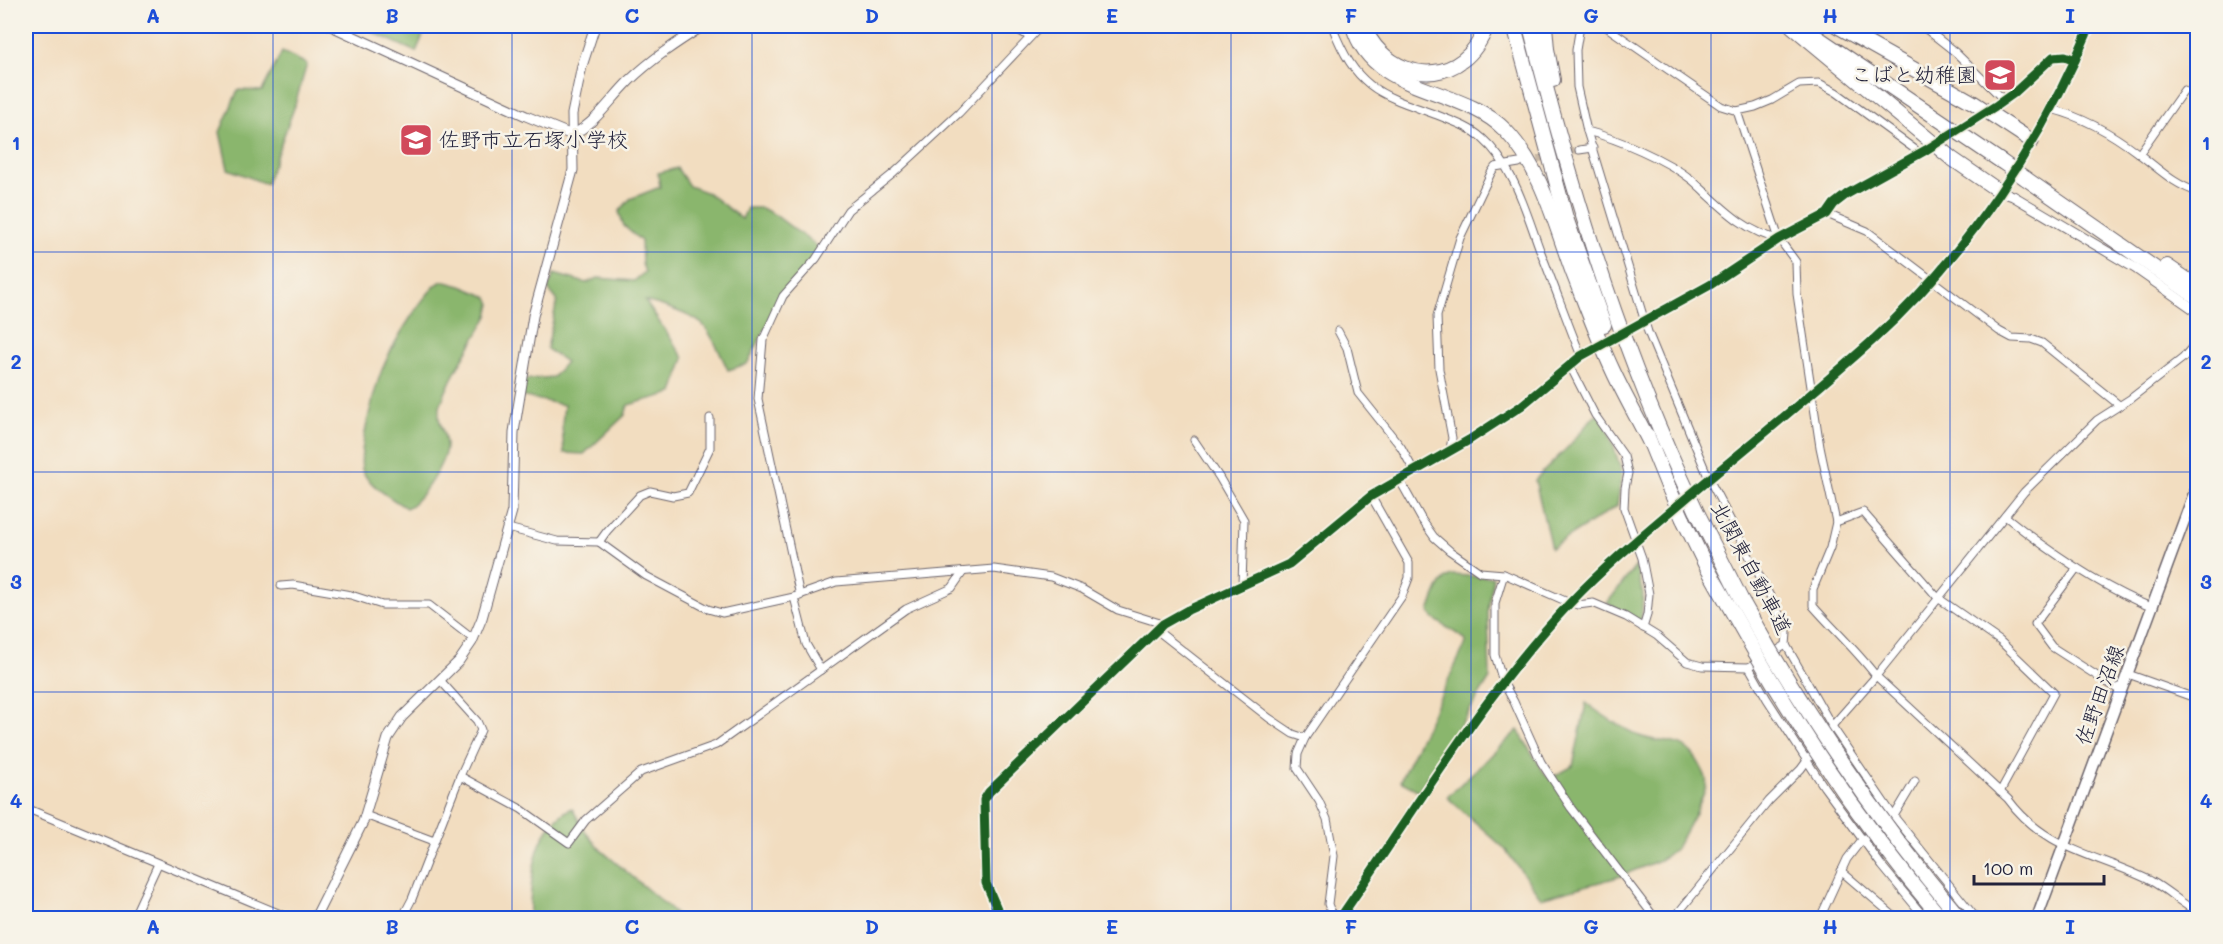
<svg xmlns="http://www.w3.org/2000/svg" width="2223" height="944" viewBox="0 0 2223 944" font-family="Mali,'Klee One',sans-serif">
<style>
.forest{fill:#8ab66d;stroke:#566c54;stroke-width:1.5}
.lines{fill:none;stroke-linecap:round;stroke-linejoin:round}
.minor-tunnel{stroke:#c8b8a5;stroke-width:7;stroke-dasharray:7 3.5;stroke-linecap:butt}
.minor-casing{stroke:#6b636a;stroke-width:9}
.tertiary-casing{stroke:#6b636a;stroke-width:11}
.primary-casing{stroke:#6b636a;stroke-width:13}
.motorway-casing{stroke:#6b636a;stroke-width:16}
.minor{stroke:#fff;stroke-width:7}
.tertiary{stroke:#fff;stroke-width:9}
.primary{stroke:#fff;stroke-width:10}
.motorway{stroke:#fff;stroke-width:14}
.motorway-bridge-casing{stroke:#6b636a;stroke-width:16;stroke-linecap:butt}
.motorway-bridge{stroke:#fff;stroke-width:14}
.cycleway-casing{stroke:#f7f3e8;stroke-width:13}
.cycleway{stroke:#1b5e20;stroke-width:9}
.grid{fill:none;stroke:#1d4ed8;stroke-width:1.5;stroke-opacity:0.55}
.labels{text-anchor:middle;stroke-width:5;stroke-linejoin:round;paint-order:stroke}
.poi-label{font-size:21px;fill:#22223b;stroke:#f7f3e8;text-anchor:end}
.street-label{font-size:21px;fill:#22223b;stroke:#f7f3e8}
.neatline{fill:none;stroke:#1d4ed8;stroke-width:2}
.grid-label{font-size:20px;text-anchor:middle;font-weight:bold;fill:#1d4ed8}
</style>
<rect width="100%" height="100%" fill="#f7f3e8"/>
<filter id="ink" filterUnits="userSpaceOnUse"><feTurbulence type="fractalNoise" baseFrequency=".0167" numOctaves="2"/><feDisplacementMap in="SourceGraphic" scale="12" xChannelSelector="R" yChannelSelector="G"/><feConvolveMatrix kernelMatrix="1 2 1 2 8 2 1 2 1" color-interpolation-filters="sRGB"/></filter>
<filter id="wash" filterUnits="userSpaceOnUse"><feTurbulence type="fractalNoise" baseFrequency=".008" numOctaves="4" result="noise"/><feDisplacementMap in="SourceGraphic" scale="24" xChannelSelector="R" yChannelSelector="G"/><feGaussianBlur stdDeviation="1.35" result="paint"/><feColorMatrix in="noise" values="0 0 0 0 0 0 0 0 0 0 0 0 0 0 0 0 0 1.4 0 .05"/><feComposite in="paint" operator="in"/></filter>
<g filter="url(#wash)">
<rect width="100%" height="100%" fill="#f2ddc0"/>
<g class="forest">
<polygon points="373,26 427,26 416,52 372,32"/>
<polygon points="282,52 307,64 294,108 266,184 228,169 220,132 238,90 262,91"/>
<path d="M 677,168 L 689,186 L 708,193 L 742,219 L 747,208 L 762,208 L 775,215 L 822,250 L 783,296 L 747,364 L 728,370 C 722,358 712,333 702,324 C 690,314 661,305 645,301 L 684,358 L 673,393 L 628,405 L 625,415 L 584,454 L 564,453 L 562,425 L 564,405 L 520,396 L 522,380 L 553,377 L 566,362 L 547,349 L 557,300 L 548,289 L 554,274 L 586,283 L 598,278 L 634,281 L 645,272 L 642,264 L 641,241 L 624,226 L 619,212 L 630,199 L 660,187 L 658,173 Z"/>
<path d="M 442,281 L 461,286 L 488,297 L 491,304 L 488,316 C 472,345 450,375 440,407 C 435,421 447,433 446,447 C 445,463 420,503 406,508 C 394,500 365,483 362,469 C 358,451 376,381 385,363 C 393,344 425,290 442,281 Z"/>
<polygon points="1601,413 1604,416 1622,473 1617,506 1551,548 1535,480 1569,446 1595,415"/>
<polygon points="1636,566 1643,594 1641,623 1607,603"/>
<path d="M 1451,575 L 1493,577 L 1488,612 L 1490,678 L 1419,791 L 1400,781 L 1466,643 L 1465,639 L 1434,619 L 1429,612 C 1434,599 1438,581 1451,575 Z"/>
<path d="M 1586,703 C 1602,715 1619,726 1637,735 C 1664,747 1683,733 1700,765 C 1703,771 1708,778 1706,786 C 1700,808 1686,829 1676,848 L 1660,860 L 1618,877 L 1541,898 L 1504,848 L 1447,797 L 1518,730 L 1543,771 L 1548,777 L 1553,777 L 1573,766 Z"/>
<path d="M 572,808 L 586,833 L 601,850 L 681,918 L 529,918 C 532,879 531,829 572,808 Z"/>
</g>
</g>
<g filter="url(#ink)">
<g class="lines">
<g class="minor-tunnel">
<polyline points="1934,146 1987,111"/>
<polyline points="1527,161 1579,150"/>
<polyline points="1600,345 1622,333"/>
</g>
<defs>
<g id="minor">
<polyline points="1011,26 1030,37"/>
<path d="M 1332,26 C 1356,88 1378,94 1437,115 C 1452,121 1470,127 1482,138 C 1514,166 1526,212 1540,250 C 1554,285 1567,321 1581,356"/>
<polyline points="1580,26 1576,50 1577,87 1587,131 1648,332 1709,479 1784,623 1787,633 1786,645 1832,726 1892,814 1976,918"/>
<polyline points="1605,26 1721,106 1737,111 1755,107 1772,100 1799,84 1819,83 1836,92 1920,153"/>
<polyline points="1922,26 1955,52 2004,100"/>
<path d="M 1997,105 C 2009,97 2049,57 2057,56 C 2063,54 2069,58 2075,60"/>
<path d="M 2051,109 C 2083,117 2113,134 2139,154 C 2158,168 2174,185 2198,192"/>
<path d="M 1737,111 L 1779,239 L 1796,262 L 1797,294 L 1820,447 L 1836,522 L 1830,548 L 1813,589 L 1813,606 C 1834,630 1857,651 1876,676 L 2008,799 C 2046,851 2097,854 2151,881 C 2168,890 2181,904 2198,912"/>
<path d="M 1587,131 C 1618,139 1667,160 1692,180 C 1718,203 1743,232 1779,239"/>
<polyline points="1579,150 1593,148"/>
<polyline points="2139,154 2184,90"/>
<polyline points="1827,214 1867,231 1999,331 2012,338 2031,339 2042,343 2119,405"/>
<polyline points="1632,327 1710,285 1779,239 1827,214 1834,204 1847,194 1926,150"/>
<polyline points="1338,331 1347,348 1358,393 1401,447 1414,471"/>
<polyline points="1570,366 1595,415 1624,456 1628,473 1625,488 1624,508 1642,558 1649,594 1647,615 1643,628"/>
<polyline points="1194,440 1219,477 1244,520 1242,585"/>
<polyline points="1450,449 1452,438 1439,369 1437,316 1460,238 1491,173 1495,167 1519,163"/>
<polyline points="1399,479 1422,520 1434,537 1450,551 1480,572 1504,574 1570,603 1578,605 1593,603 1626,617 1657,636 1687,662 1702,666 1749,667 1786,645"/>
<path d="M 2005,516 C 2050,552 2099,586 2153,608"/>
<polyline points="1836,522 1863,512 1938,598 2000,641 2054,693 2000,792"/>
<polyline points="508,528 557,541 599,542 646,576 708,609 722,613 794,597 836,582 994,569 1051,577 1082,589 1118,610 1163,624"/>
<polyline points="599,542 607,531 640,495 650,491 673,496 688,493 710,448 710,418"/>
<polyline points="2077,568 2035,624 2052,647 2122,692"/>
<polyline points="1504,574 1495,603 1495,655 1503,682 1514,702 1541,762 1571,808 1655,918"/>
<polyline points="281,586 293,585 351,595 382,605 429,605 473,639"/>
<polyline points="800,596 758,399 763,340 783,296 816,259 848,210 894,173 959,113 1041,26"/>
<polyline points="794,597 806,644 821,670"/>
<polyline points="1158,629 1159,632 1269,718 1293,734 1305,738"/>
<polyline points="1749,667 1767,699 1824,787 1882,866 1925,918"/>
<polyline points="2128,674 2198,699"/>
<polyline points="460,776 521,809 569,843 586,820 641,772 716,745 906,609 952,588 963,572"/>
<polyline points="26,808 290,918"/>
<polyline points="365,815 434,841"/>
<polyline points="1841,871 1896,918"/>
<polyline points="133,918 158,864"/>
<polyline points="402,918 412,899 460,776 481,730 477,721 440,680"/>
<polyline points="1001,918 986,883 984,800 989,792 1163,624 1188,610 1289,564 1371,496 1469,440 1521,406 1581,356 1593,350"/>
<polyline points="1338,918 1331,912 1328,904 1334,856 1327,819 1319,801 1297,768 1298,754 1305,738 1402,596 1409,578 1409,563 1371,496"/>
<polyline points="1674,918 1769,801 1801,769 1832,726 1876,676 2024,492 2097,420 2130,399 2183,358 2194,345 2198,336"/>
<polyline points="1820,918 1847,859 1861,841 1894,816 1915,781"/>
</g>
<g id="tertiary">
<path d="M 331,26 L 526,116 L 572,135 C 597,122 609,101 629,81 C 652,59 676,43 703,26"/>
<polyline points="1999,191 2013,196 2135,268 2198,312"/>
<polyline points="315,918 363,822 388,738 402,717 459,661 472,642 482,618 512,511 514,432 533,316 573,170 572,114 582,66 595,26"/>
<path d="M 1340,918 C 1413,813 1482,696 1570,603 C 1605,566 1645,533 1684,500 C 1747,447 1812,395 1873,340 C 1967,254 2042,142 2090,26"/>
</g>
<polyline id="primary" points="2037,918 2198,483"/>
<g id="motorway">
<path d="M 1353,26 C 1372,95 1461,85 1505,130 C 1542,168 1555,225 1573,273 C 1586,306 1598,339 1613,371 C 1624,395 1638,419 1650,443"/>
<path d="M 1364,26 C 1378,65 1427,88 1463,60 C 1475,51 1482,38 1487,26"/>
<polyline points="1514,26 1566,218 1604,325"/>
<path d="M 1530,26 C 1569,179 1614,330 1680,475"/>
<polyline points="1545,26 1547,49 1553,80"/>
<polyline points="1792,26 1951,158 1999,191"/>
<polyline points="1837,26 1974,103 2032,141"/>
<polyline points="1805,29 2002,162"/>
<polyline points="2025,178 2198,298"/>
<polyline points="2167,266 2198,287"/>
<polyline points="1647,435 1667,484"/>
<polyline points="1696,510 1742,601 1767,645"/>
<polyline points="1683,519 1705,564 1755,652"/>
</g>
</defs>
<use href="#minor" class="minor-casing"/>
<use href="#tertiary" class="tertiary-casing"/>
<use href="#primary" class="primary-casing"/>
<use href="#motorway" class="motorway-casing"/>
<use href="#minor" class="minor"/>
<use href="#tertiary" class="tertiary"/>
<use href="#primary" class="primary"/>
<use href="#motorway" class="motorway"/>
<defs>
<g id="motorway-bridge">
<polyline points="2002,162 2025,178"/>
<polyline points="1680,475 1696,510"/>
<polyline points="1667,484 1683,519"/>
<path d="M 1767,645 C 1824,741 1888,833 1960,918"/>
<path d="M 1755,652 C 1809,746 1871,836 1941,918"/>
</g>
</defs>
<use href="#motorway-bridge" class="motorway-bridge-casing"/>
<use href="#motorway-bridge" class="motorway-bridge"/>
<defs>
<g id="cycleway">
<polyline points="1001,918 986,883 984,800 989,792 1163,624 1188,610 1289,564 1371,496 1469,440 1521,406 1581,356 1710,285 1779,239 1827,214 1834,204 1847,194 1926,150 1997,105 2014,93 2053,57 2065,56 2075,60"/>
<path d="M 1340,918 C 1413,813 1482,696 1570,603 C 1605,566 1645,533 1684,500 C 1747,447 1812,395 1873,340 C 1967,254 2042,142 2090,26"/>
</g>
</defs>
<use href="#cycleway" class="cycleway-casing"/>
<use href="#cycleway" class="cycleway"/>
</g>
</g>
<path class="grid" d="M 273,26 L 273,918M 512,26 L 512,918M 752,26 L 752,918M 992,26 L 992,918M 1231,26 L 1231,918M 1471,26 L 1471,918M 1711,26 L 1711,918M 1950,26 L 1950,918M 26,252 L 2198,252M 26,472 L 2198,472M 26,692 L 2198,692"/>
<defs>
<symbol id="school-square" viewBox="-11 -11 22 22"><rect x="-9" y="-9" width="18" height="18" rx="4" fill="#d1495b" stroke="#f7f3e8"/><path d="M0-5L7-2L0 1L-7-2ZM-4 1L0 2.5L4 1V4Q0 6-4 4Z" fill="#fff"/></symbol>
</defs>
<g fill-rule="evenodd">
<use href="#school-square" x="1981" y="56" width="38" height="38"/>
<use href="#school-square" x="397" y="121" width="38" height="38"/>
</g>
<g class="labels">
<g class="poi-label">
<text x="1977" y="82">こばと幼稚園</text>
<text x="439" y="147" text-anchor="start">佐野市立石塚小学校</text>
</g>
<g class="street-label">
<text transform="translate(1751 568) rotate(62)" y="7">北関東自動車道</text>
<text transform="translate(2100 695) rotate(-70)" y="7">佐野田沼線</text>
</g>
</g>
<rect width="2223" height="944" fill="none" stroke="#f7f3e8" stroke-width="66"/>
<path d="M1974 875v9h130v-9" fill="none" stroke="#22223b" stroke-width="3"/>
<text x="1983" y="875" font-size="18" fill="#22223b" stroke="#f7f3e8" stroke-width="4.5" paint-order="stroke">100 m</text>
<rect x="33" y="33" width="2157" height="878" class="neatline"/>
<g class="grid-label">
<text x="153" y="23">A</text>
<text x="392" y="23">B</text>
<text x="632" y="23">C</text>
<text x="872" y="23">D</text>
<text x="1112" y="23">E</text>
<text x="1351" y="23">F</text>
<text x="1591" y="23">G</text>
<text x="1830" y="23">H</text>
<text x="2070" y="23">I</text>
<text x="16" y="150">1</text>
<text x="2206" y="150">1</text>
<text x="16" y="369">2</text>
<text x="2206" y="369">2</text>
<text x="16" y="589">3</text>
<text x="2206" y="589">3</text>
<text x="16" y="808">4</text>
<text x="2206" y="808">4</text>
<text x="153" y="934">A</text>
<text x="392" y="934">B</text>
<text x="632" y="934">C</text>
<text x="872" y="934">D</text>
<text x="1112" y="934">E</text>
<text x="1351" y="934">F</text>
<text x="1591" y="934">G</text>
<text x="1830" y="934">H</text>
<text x="2070" y="934">I</text>
</g>
</svg>
